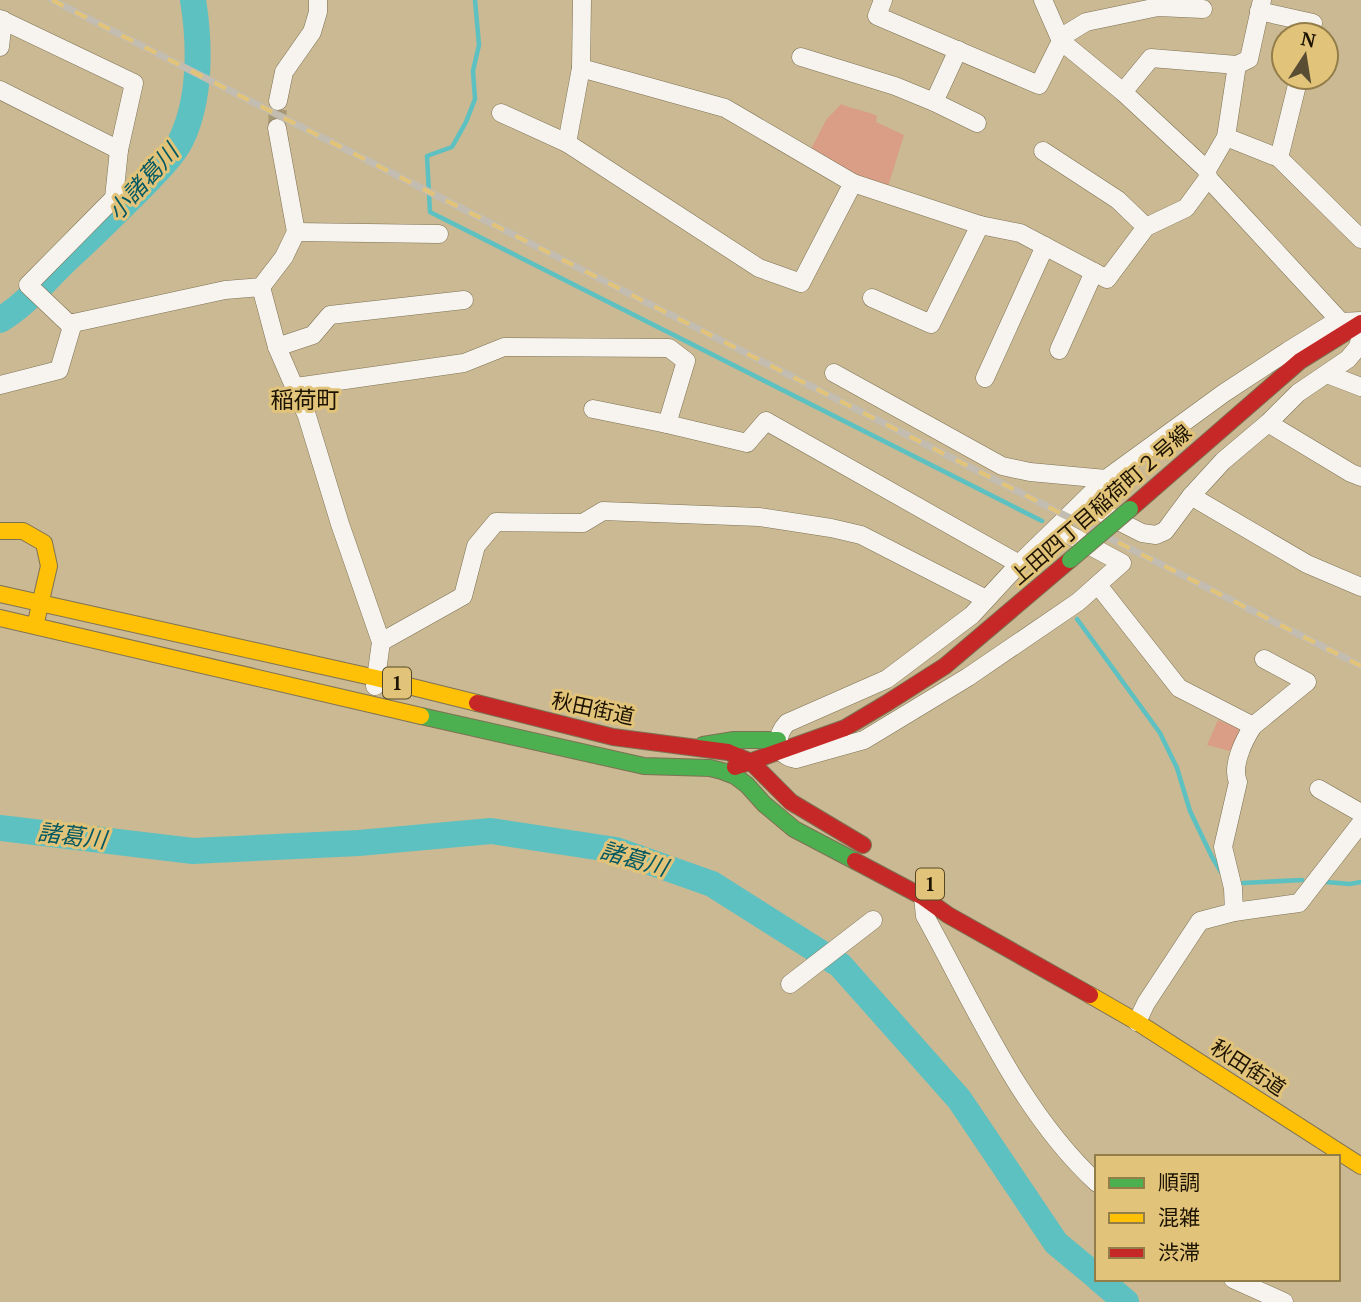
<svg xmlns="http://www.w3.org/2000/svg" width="1361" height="1302" viewBox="0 0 1361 1302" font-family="'PT Serif','Noto Sans JP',serif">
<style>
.green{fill:#da9e86}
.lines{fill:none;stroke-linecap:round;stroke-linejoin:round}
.stream{stroke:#5dc1c2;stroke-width:4.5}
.river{stroke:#5dc1c2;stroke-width:26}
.street-tunnel{stroke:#a79875;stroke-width:18;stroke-dasharray:18 9;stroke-linecap:butt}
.street-casing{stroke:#7e7254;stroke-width:19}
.fast-casing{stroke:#7e7254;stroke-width:18}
.slow-casing{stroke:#7e7254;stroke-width:18}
.jam-casing{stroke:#7e7254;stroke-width:18}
.street{stroke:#f7f4ef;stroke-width:18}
.fast{stroke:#4caf50;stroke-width:16}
.slow{stroke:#ffc107;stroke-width:16}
.jam{stroke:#c62828;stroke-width:16}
.rail-casing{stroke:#c2bcb1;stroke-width:7}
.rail{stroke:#e2c37a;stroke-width:4.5;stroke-dasharray:13;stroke-linecap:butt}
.fast-bridge-casing{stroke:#7e7254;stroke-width:18;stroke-linecap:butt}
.fast-bridge{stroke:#4caf50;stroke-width:16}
.labels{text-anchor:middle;stroke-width:6;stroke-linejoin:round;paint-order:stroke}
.shield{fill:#e2c37a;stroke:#574825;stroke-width:2}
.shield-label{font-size:19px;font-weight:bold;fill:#1c1300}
.street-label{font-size:21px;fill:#1c1300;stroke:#e2c37a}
.water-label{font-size:23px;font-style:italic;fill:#015862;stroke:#e2c37a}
.neighbourhood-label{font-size:23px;fill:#1c1300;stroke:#e2c37a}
</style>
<rect width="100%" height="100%" fill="#cab992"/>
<g class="green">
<path d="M 841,104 C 854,110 865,110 877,116 L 876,122 L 904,135 L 887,190 L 809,153 L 826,120 Z"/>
<polygon points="1218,720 1238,728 1239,731 1234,752 1207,745"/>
</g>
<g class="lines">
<g class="stream">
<polyline points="475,0 479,45 473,71 475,99 466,122 452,147 427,156 430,212 1042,521"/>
<polyline points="1077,619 1160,733 1177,768 1190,811 1212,857 1221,872"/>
<polyline points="1326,882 1350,884 1361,882"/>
<polyline points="1243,883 1302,880"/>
</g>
<g class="river">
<path d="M 0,320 C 28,303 48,277 72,255 C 97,232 121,208 145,184 C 158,170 174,155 182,138 C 201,97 200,43 193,0"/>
<polyline points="0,828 193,851 359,843 491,831 616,850 712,884 840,965 959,1099 1056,1243 1097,1277"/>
<polyline points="1099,1279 1126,1302"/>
</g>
<polyline class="street-tunnel" points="277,128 278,101"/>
<defs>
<g id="street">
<polyline points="582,0 581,68 567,143 759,268 801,283 853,183 980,225 1020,233 1107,279 1146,227 1186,208 1208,178 1207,170 1226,137 1237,65 1249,59 1262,0"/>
<polyline points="883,0 877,16 1039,85 1061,41 1068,33 1086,22 1158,7 1203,9"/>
<polyline points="1043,0 1061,41 1123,92 1207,170"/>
<polyline points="1259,11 1313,23 1310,35"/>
<polyline points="0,19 134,83 119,150 114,198 28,285 69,324 225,290 261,287 284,257 296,232 277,128"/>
<polyline points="0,47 3,20"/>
<polyline points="801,57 895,86 934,102 958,50"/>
<polyline points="581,68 725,108 853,183"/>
<polyline points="0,90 119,150"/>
<polyline points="1123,92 1151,58 1237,65"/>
<polyline points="278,101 284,72 312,32 318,12 318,0"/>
<polyline points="934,102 977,123"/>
<polyline points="501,113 567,143"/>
<polyline points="1226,137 1279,158 1361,239"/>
<polyline points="1043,151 1118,200 1146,227"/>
<polyline points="1279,158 1299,77"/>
<polyline points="1208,178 1341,322"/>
<polyline points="296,232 439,234"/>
<polyline points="261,287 277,347 307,416 340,524 381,642 375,686"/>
<polyline points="872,298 931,324 980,225"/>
<polyline points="277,347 313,335 330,315 464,300"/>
<polyline points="1059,350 1094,272"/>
<polyline points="834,373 1002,466 1030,472 1106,479"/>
<polyline points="1327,374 1361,387"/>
<polyline points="985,378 1045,246"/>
<polyline points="0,385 59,370 73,323"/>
<polyline points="296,387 464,363 504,347 669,348 686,361 667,424 747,443 766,421 1019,564"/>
<polyline points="593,409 667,424"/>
<polyline points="1268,423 1351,473 1361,477"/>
<polyline points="1191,496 1307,564 1361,587"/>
<polyline points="1083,503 1142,533 1156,535 1165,531 1191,496 1223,461 1268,423 1298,393 1348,359 1358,347 1361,335"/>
<path d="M 1057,528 L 1122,563 L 1078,602 L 968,677 L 864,740 L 796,759 C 775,756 775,736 787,723 L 887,679 L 972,615 L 1019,564 L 1106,479 L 1224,393 L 1288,351 L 1330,325 L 1341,322 L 1361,321"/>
<polyline points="1098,585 1179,688 1253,726 1307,682 1264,659"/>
<polyline points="381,642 463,596 476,546 496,522 583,523 603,511 759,517 831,528 861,535 986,599"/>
<path d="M 1253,726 C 1244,740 1231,766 1238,782 L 1223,847 L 1233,888 L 1234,912 L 1299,903 L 1361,823"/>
<polyline points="1319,789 1361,813"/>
<path d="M 923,897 L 925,916 C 975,1006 1020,1112 1097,1183"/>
<polyline points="790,984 873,920"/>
<polyline points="1137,1022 1146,1003 1200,921 1234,912"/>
<polyline points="1233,1279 1284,1302"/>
</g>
<g id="fast">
<polyline points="421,716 644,766 710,768 722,771 735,776 747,785 764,804 794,829 855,861"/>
<polyline points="703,745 734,740 778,740"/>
</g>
<g id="slow">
<polyline points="0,531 23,531 44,543 49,566 36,622"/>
<polyline points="0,594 376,678 477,703"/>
<polyline points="0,618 421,716"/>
<polyline points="1090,995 1137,1022 1361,1166"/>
</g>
<g id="jam">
<polyline points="1130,509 1300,361 1361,323"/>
<polyline points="477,703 613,737 728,752 751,762 791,802 863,845"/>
<polyline points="735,767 845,728 887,703 945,666 1070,560"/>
<polyline points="855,861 923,897 948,915 1090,995"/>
</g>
</defs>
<use href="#street" class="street-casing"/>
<use href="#fast" class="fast-casing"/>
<use href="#slow" class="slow-casing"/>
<use href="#jam" class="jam-casing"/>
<use href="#street" class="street"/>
<use href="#fast" class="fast"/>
<use href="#slow" class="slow"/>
<use href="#jam" class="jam"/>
<defs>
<polyline id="rail" points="52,0 1361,666"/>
</defs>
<use href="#rail" class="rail-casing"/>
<use href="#rail" class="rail"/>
<defs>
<polyline id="fast-bridge" points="1070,560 1130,509"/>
</defs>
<use href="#fast-bridge" class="fast-bridge-casing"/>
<use href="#fast-bridge" class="fast-bridge"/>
</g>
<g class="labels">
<g class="shield">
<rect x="383" y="667.5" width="28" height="31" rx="5"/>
<rect x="916" y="868.5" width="28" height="31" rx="5"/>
</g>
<g class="shield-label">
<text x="397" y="690">1</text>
<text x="930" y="891">1</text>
</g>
<g class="street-label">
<text transform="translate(1101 505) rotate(-41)" y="7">上田四丁目稲荷町２号線</text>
<text transform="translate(593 709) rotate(12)" y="7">秋田街道</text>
<text transform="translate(1248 1068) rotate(33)" y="7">秋田街道</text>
</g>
<g class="water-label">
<text transform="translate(143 182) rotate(-48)" y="8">小諸葛川</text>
<text transform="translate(72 836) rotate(7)" y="8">諸葛川</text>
<text transform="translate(634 859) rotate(16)" y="8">諸葛川</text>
</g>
<g class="neighbourhood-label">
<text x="305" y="408">稲荷町</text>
</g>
</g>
<rect x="1095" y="1155" width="245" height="126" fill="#e2c37a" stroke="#937d49" stroke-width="2"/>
<rect x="1109" y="1178" width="35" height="10" fill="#4caf50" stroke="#937d49" stroke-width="2"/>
<text x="1158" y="1190" font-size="21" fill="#1c1300">順調</text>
<rect x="1109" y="1213" width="35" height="10" fill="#ffc107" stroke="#937d49" stroke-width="2"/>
<text x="1158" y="1225" font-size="21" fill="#1c1300">混雑</text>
<rect x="1109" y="1248" width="35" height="10" fill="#c62828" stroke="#937d49" stroke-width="2"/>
<text x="1158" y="1260" font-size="21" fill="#1c1300">渋滞</text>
<g transform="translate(1305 56) rotate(12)"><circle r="33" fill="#e2c37a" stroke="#937d49" stroke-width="2"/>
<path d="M0-5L12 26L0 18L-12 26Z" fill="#594d33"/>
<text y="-10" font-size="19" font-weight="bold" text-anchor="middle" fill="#1c1300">N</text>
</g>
</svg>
